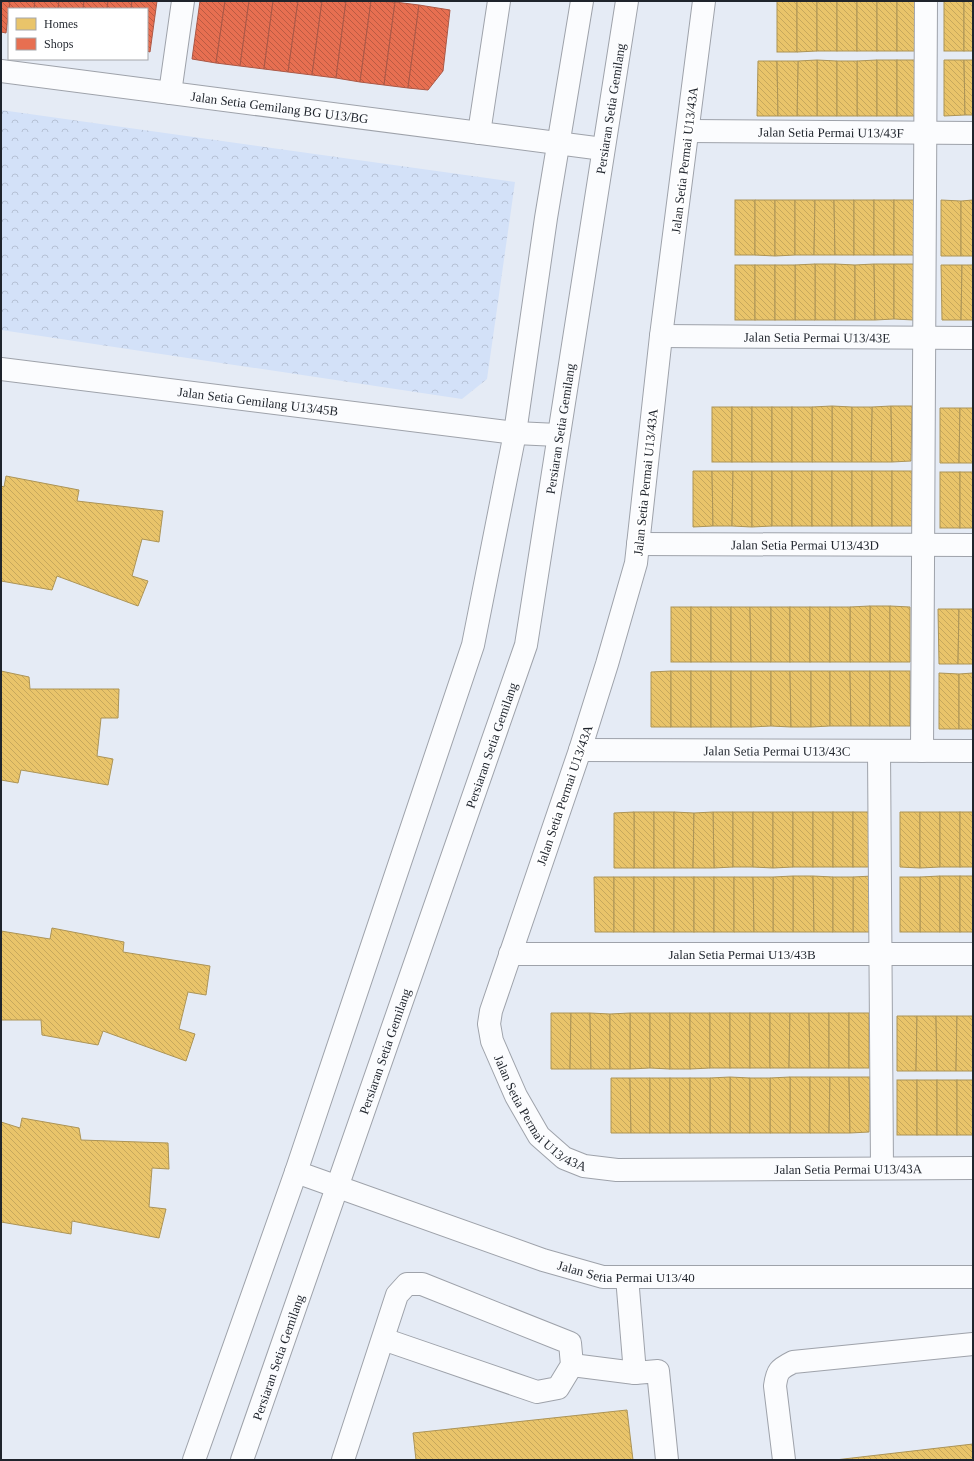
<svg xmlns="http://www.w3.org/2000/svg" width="974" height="1461" viewBox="0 0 974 1461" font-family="'Times New Roman',serif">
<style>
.park{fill:url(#park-crowns)}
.homes{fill:url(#homes-back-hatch);stroke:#ac9457}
.shops{fill:url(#shops-back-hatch);stroke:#ab5846}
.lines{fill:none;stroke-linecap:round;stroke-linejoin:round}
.minor-casing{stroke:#9ea2aa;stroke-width:24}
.minor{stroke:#fbfcfe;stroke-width:22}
.labels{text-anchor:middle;stroke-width:4;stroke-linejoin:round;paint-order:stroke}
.street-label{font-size:13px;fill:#1f242c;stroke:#fff}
</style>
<defs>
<pattern id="park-crowns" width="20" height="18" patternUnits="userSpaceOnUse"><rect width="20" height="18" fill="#d3e1f8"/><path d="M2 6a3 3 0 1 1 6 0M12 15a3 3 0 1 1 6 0" fill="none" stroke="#b5c1d5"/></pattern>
<pattern id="homes-back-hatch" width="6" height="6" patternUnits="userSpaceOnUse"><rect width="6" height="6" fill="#e9c46a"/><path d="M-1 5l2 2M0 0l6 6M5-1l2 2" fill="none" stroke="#c7a85c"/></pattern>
<pattern id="shops-back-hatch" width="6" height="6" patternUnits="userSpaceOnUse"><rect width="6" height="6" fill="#e76f51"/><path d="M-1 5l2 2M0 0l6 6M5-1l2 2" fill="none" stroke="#bb5b43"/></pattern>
</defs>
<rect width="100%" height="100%" fill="#e5ebf5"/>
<polygon class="park" points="1,110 515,182 487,379 462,399 1,330"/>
<g class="homes">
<rect x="777" y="1" width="20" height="51"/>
<polygon points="797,1 817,1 817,51 797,52"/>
<rect x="817" y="1" width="20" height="50"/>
<rect x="837" y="1" width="20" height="50"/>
<rect x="857" y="1" width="20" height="50"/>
<rect x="877" y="1" width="20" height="50"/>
<rect x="897" y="1" width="20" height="50"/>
<rect x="944" y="1" width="20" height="50"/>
<rect x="964" y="1" width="9" height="50"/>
<polygon points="817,60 837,61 837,116 817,116"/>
<polygon points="817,60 817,116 797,116 798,61"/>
<polygon points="877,60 877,116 857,116 857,61"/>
<rect x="877" y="60" width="20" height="56"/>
<rect x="897" y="60" width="20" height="56"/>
<polygon points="944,60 964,60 965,115 944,116"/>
<polygon points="964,60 973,60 973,115 965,115"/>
<polygon points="758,61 777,61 778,116 757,116"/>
<polygon points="777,61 798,61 797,116 778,116"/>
<rect x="837" y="61" width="20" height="55"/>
<rect x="735" y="200" width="20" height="55"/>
<polygon points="755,200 775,200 775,256 755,255"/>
<polygon points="775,200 795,200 795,255 775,256"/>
<polygon points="795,200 815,200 814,255 795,255"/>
<polygon points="815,200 834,200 835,255 814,255"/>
<polygon points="834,200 854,200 854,255 835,255"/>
<rect x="854" y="200" width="20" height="55"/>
<rect x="874" y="200" width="20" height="55"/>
<rect x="894" y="200" width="20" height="55"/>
<polygon points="941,200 961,201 961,256 941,256"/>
<polygon points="973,200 973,256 961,256 961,201"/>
<rect x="815" y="264" width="20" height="56"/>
<polygon points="815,264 815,320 795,320 795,265"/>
<polygon points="835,264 855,265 855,320 835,320"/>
<polygon points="874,264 875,320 855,320 855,265"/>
<polygon points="874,264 894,264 894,319 875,320"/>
<polygon points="894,264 914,264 914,320 894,319"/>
<rect x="735" y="265" width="20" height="55"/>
<rect x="755" y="265" width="20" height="55"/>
<rect x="775" y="265" width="20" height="55"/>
<polygon points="941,265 962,265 961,320 942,320"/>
<polygon points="962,265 973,265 973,320 961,320"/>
<polygon points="832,406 852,407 852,462 832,462"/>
<polygon points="832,406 832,462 812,462 812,407"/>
<polygon points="891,406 892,462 871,462 872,407"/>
<polygon points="891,406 912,406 911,461 892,462"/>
<rect x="712" y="407" width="20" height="55"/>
<rect x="732" y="407" width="20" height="55"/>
<rect x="752" y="407" width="20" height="55"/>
<rect x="772" y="407" width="20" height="55"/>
<rect x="792" y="407" width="20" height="55"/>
<polygon points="852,407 872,407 871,462 852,462"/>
<polygon points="940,408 960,408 959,463 940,463"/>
<polygon points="960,408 973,408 973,463 959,463"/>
<polygon points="693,471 712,471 713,526 693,527"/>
<polygon points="712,471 733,471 732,526 713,526"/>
<polygon points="733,471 752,471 752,527 732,526"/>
<polygon points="752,471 772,471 772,526 752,527"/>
<rect x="772" y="471" width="20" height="55"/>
<rect x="792" y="471" width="20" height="55"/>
<rect x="812" y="471" width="20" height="55"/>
<rect x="832" y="471" width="20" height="55"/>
<rect x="852" y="471" width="20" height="55"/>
<rect x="872" y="471" width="20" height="55"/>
<rect x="892" y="471" width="20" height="55"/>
<rect x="940" y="472" width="20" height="56"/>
<rect x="960" y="472" width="13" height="56"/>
<polygon points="6,476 79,490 77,501 163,511 159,542 142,539 132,576 148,581 138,606 57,576 52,590 1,581 1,486 4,487"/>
<rect x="870" y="606" width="20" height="56"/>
<polygon points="870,606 870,662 850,662 850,607"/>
<polygon points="890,606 910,607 910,662 890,662"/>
<rect x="671" y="607" width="20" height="55"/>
<rect x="691" y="607" width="20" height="55"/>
<rect x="711" y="607" width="20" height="55"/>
<polygon points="731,607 750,607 751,662 731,662"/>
<polygon points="750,607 771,607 771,662 751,662"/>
<rect x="771" y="607" width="19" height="55"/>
<rect x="790" y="607" width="20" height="55"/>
<rect x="810" y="607" width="20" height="55"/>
<rect x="830" y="607" width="20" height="55"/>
<polygon points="938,609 959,609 958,664 939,664"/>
<polygon points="959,609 973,609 973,664 958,664"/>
<polygon points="1,671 29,677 30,689 119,689 118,718 101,718 97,756 113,759 108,785 21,770 18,783 1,780"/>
<polygon points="671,671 671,727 651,727 651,672"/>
<rect x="671" y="671" width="20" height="56"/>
<rect x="691" y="671" width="20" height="56"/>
<rect x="711" y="671" width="20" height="56"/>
<rect x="731" y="671" width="20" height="56"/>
<polygon points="751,671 771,671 771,726 751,727"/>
<polygon points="771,671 790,671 791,727 771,726"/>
<polygon points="790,671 811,671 811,727 791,727"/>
<polygon points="811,671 830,671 830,726 811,727"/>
<polygon points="830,671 850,671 851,726 830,726"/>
<polygon points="850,671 870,671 870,726 851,726"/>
<rect x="870" y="671" width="20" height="55"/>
<rect x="890" y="671" width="20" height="55"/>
<polygon points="939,673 959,674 959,729 939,729"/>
<polygon points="973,673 973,729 959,729 959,674"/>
<rect x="634" y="812" width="20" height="56"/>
<polygon points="634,812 634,868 614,868 614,813"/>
<rect x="654" y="812" width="20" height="56"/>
<polygon points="674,812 694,813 693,868 674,868"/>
<polygon points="713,812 733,812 733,867 714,868"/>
<polygon points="713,812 714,868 693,868 694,813"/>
<rect x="733" y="812" width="20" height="55"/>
<polygon points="753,812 773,812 773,868 753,867"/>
<polygon points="773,812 793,812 793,867 773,868"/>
<rect x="793" y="812" width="20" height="55"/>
<rect x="813" y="812" width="20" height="55"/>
<rect x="833" y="812" width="20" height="55"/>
<rect x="853" y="812" width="20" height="55"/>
<polygon points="900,812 920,812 920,868 900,867"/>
<polygon points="920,812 940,812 940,867 920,868"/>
<rect x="940" y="812" width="20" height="55"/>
<rect x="960" y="812" width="13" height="55"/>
<polygon points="793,876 813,876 814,932 793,932"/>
<polygon points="793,876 793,932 773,932 773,877"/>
<polygon points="813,876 833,877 833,932 814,932"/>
<polygon points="873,876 873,932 853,932 853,877"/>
<polygon points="940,876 940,932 920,932 920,877"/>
<rect x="940" y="876" width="20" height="56"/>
<rect x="960" y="876" width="13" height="56"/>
<polygon points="594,877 614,877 614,932 595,932"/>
<rect x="614" y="877" width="20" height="55"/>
<rect x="634" y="877" width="20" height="55"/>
<rect x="654" y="877" width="20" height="55"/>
<rect x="674" y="877" width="20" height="55"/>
<rect x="694" y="877" width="20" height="55"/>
<rect x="714" y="877" width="20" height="55"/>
<polygon points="734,877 753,877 754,932 734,932"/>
<polygon points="753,877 773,877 773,932 754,932"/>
<rect x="833" y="877" width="20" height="55"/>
<rect x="900" y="877" width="20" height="55"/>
<polygon points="52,928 124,942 123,952 210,966 206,995 188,992 179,1029 195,1034 186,1061 103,1031 98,1045 42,1035 41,1020 1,1020 1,931 50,939"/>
<polygon points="551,1013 571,1013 570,1069 551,1069"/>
<polygon points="571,1013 590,1013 591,1069 570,1069"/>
<polygon points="590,1013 610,1014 610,1069 591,1069"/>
<polygon points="630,1013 650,1013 650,1068 630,1069"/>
<polygon points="630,1013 630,1069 610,1069 610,1014"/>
<polygon points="650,1013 670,1013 670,1069 650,1068"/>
<rect x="670" y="1013" width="20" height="56"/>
<polygon points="690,1013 710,1013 710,1068 690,1069"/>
<rect x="710" y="1013" width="20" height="55"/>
<rect x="730" y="1013" width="20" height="55"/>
<rect x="750" y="1013" width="20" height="55"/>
<polygon points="770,1013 790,1013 789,1068 770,1068"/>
<polygon points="790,1013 809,1013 810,1068 789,1068"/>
<polygon points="809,1013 829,1013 829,1068 810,1068"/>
<rect x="829" y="1013" width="20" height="55"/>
<rect x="849" y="1013" width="20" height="55"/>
<polygon points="897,1016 917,1016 916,1071 897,1071"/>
<polygon points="917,1016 936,1016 937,1071 916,1071"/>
<polygon points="936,1016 957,1016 956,1071 937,1071"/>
<polygon points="957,1016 973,1016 973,1071 956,1071"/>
<polygon points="730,1077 750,1078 750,1133 730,1133"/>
<polygon points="730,1077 730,1133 710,1133 710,1078"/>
<rect x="790" y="1077" width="20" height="56"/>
<polygon points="790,1077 790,1133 770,1133 770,1078"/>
<polygon points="810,1077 830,1077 829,1133 810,1133"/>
<polygon points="830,1077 849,1077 850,1133 829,1133"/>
<polygon points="849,1077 870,1077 869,1132 850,1133"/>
<polygon points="611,1078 630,1078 631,1133 611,1133"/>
<polygon points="630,1078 650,1078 650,1133 631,1133"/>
<rect x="650" y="1078" width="20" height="55"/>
<rect x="670" y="1078" width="20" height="55"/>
<rect x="690" y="1078" width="20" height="55"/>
<rect x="750" y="1078" width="20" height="55"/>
<rect x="897" y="1080" width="20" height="55"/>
<rect x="917" y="1080" width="20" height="55"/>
<rect x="937" y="1080" width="20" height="55"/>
<rect x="957" y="1080" width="16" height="55"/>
<polygon points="22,1118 79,1128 81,1140 168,1143 169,1169 152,1168 149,1207 166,1209 159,1238 72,1221 71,1234 1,1222 1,1122 20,1128"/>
<polygon points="627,1410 633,1460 416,1460 413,1433"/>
<polygon points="973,1444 973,1460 835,1460"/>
</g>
<g class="shops">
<polygon points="1,1 10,1 6,33 1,32"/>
<polygon points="10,1 35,1 34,9 9,9"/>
<polygon points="35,1 59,1 58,9 34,9"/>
<polygon points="59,1 84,1 83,9 58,9"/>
<polygon points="84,1 108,1 107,9 83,9"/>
<polygon points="108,1 132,1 131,9 107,9"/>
<polygon points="132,1 157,1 150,52 147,51 147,9 131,9"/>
<polygon points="200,1 225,1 216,63 192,59"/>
<polygon points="225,1 249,1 240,66 216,63"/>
<polygon points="249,1 273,1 264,69 240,66"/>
<polygon points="273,1 298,1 288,72 264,69"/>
<polygon points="298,1 322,1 312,75 288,72"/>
<polygon points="322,1 346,1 336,78 312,75"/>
<polygon points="346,1 371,1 360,82 336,78"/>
<polygon points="371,1 395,2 384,85 360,82"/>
<polygon points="395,2 419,5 408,88 384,85"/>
<polygon points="419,5 450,10 443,71 428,90 408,88"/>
</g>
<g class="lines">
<defs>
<g id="minor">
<path id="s1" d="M 704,1 L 661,336 L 636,563 L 607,664 L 580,750 L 491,1011 L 489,1024 L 492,1041 L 516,1096 L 539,1136 L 564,1158 L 584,1166 L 617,1170 L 973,1168"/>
<path id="s2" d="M 1,71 L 603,149"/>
<polyline points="170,93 183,1"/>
<path id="s3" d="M 689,131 L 973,133"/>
<polyline points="479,133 499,1"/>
<path id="s4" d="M 661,336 L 973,338"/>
<path id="s5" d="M 1,369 L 515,433 L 558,435"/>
<path id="s6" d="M 638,544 L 973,545"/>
<path id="s7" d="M 580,750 L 973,751"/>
<polyline points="879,751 882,1168"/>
<polyline points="922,751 926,1"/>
<path id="s8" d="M 510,954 L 973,954"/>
<path id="s9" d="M 296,1172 L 543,1260 L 603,1277 L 973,1277"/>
<polyline points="627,1277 635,1373"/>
<polyline points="572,1365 635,1373 658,1371 667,1460"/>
<polyline points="194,1460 296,1172 473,645 515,433 546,218 582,1"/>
<path id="s10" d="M 242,1460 L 526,645 L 627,1"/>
<polyline points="343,1460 397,1295 407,1284 422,1284 570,1343 572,1365 558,1388 537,1392 383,1339"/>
<path d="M 784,1460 L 775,1386 C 777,1371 779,1369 793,1362 L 973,1344"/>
</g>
</defs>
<use href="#minor" class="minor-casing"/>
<use href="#minor" class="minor"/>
</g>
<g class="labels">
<g class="street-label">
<text dy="5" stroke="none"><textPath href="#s2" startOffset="281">Jalan Setia Gemilang BG U13/BG</textPath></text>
<text dy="5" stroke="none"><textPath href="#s10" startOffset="1406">Persiaran Setia Gemilang</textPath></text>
<text dy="5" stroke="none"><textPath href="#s3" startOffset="142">Jalan Setia Permai U13/43F</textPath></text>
<text transform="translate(684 160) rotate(-83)" y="5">Jalan Setia Permai U13/43A</text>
<text dy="5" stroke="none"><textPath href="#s4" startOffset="156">Jalan Setia Permai U13/43E</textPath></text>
<text dy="5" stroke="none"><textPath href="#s5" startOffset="259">Jalan Setia Gemilang U13/45B</textPath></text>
<text dy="5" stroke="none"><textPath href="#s10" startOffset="1082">Persiaran Setia Gemilang</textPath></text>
<text transform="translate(645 482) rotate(-84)" y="5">Jalan Setia Permai U13/43A</text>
<text dy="5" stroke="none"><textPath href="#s6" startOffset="167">Jalan Setia Permai U13/43D</textPath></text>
<text dy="5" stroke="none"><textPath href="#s10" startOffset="757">Persiaran Setia Gemilang</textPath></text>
<text dy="5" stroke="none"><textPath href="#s7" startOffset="197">Jalan Setia Permai U13/43C</textPath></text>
<text transform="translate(564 795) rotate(-71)" y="5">Jalan Setia Permai U13/43A</text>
<text dy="5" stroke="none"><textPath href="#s8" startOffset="232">Jalan Setia Permai U13/43B</textPath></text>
<text dy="5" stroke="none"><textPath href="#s10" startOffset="433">Persiaran Setia Gemilang</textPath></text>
<text dy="5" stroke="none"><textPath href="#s1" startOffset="1157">Jalan Setia Permai U13/43A</textPath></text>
<text dy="5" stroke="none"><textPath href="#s1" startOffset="1493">Jalan Setia Permai U13/43A</textPath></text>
<text dy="5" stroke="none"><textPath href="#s9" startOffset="347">Jalan Setia Permai U13/40</textPath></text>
<text dy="5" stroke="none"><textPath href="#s10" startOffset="109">Persiaran Setia Gemilang</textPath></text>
</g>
</g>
<rect width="974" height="1461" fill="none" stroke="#1f242c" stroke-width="4"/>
<rect x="8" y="8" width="140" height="52" fill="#ffffff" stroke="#a5a7ab"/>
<rect x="16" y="18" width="20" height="12" fill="#e9c46a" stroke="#a5a7ab"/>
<text x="44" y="28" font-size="12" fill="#1f242c">Homes</text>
<rect x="16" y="38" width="20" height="12" fill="#e76f51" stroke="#a5a7ab"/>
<text x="44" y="48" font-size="12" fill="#1f242c">Shops</text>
</svg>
